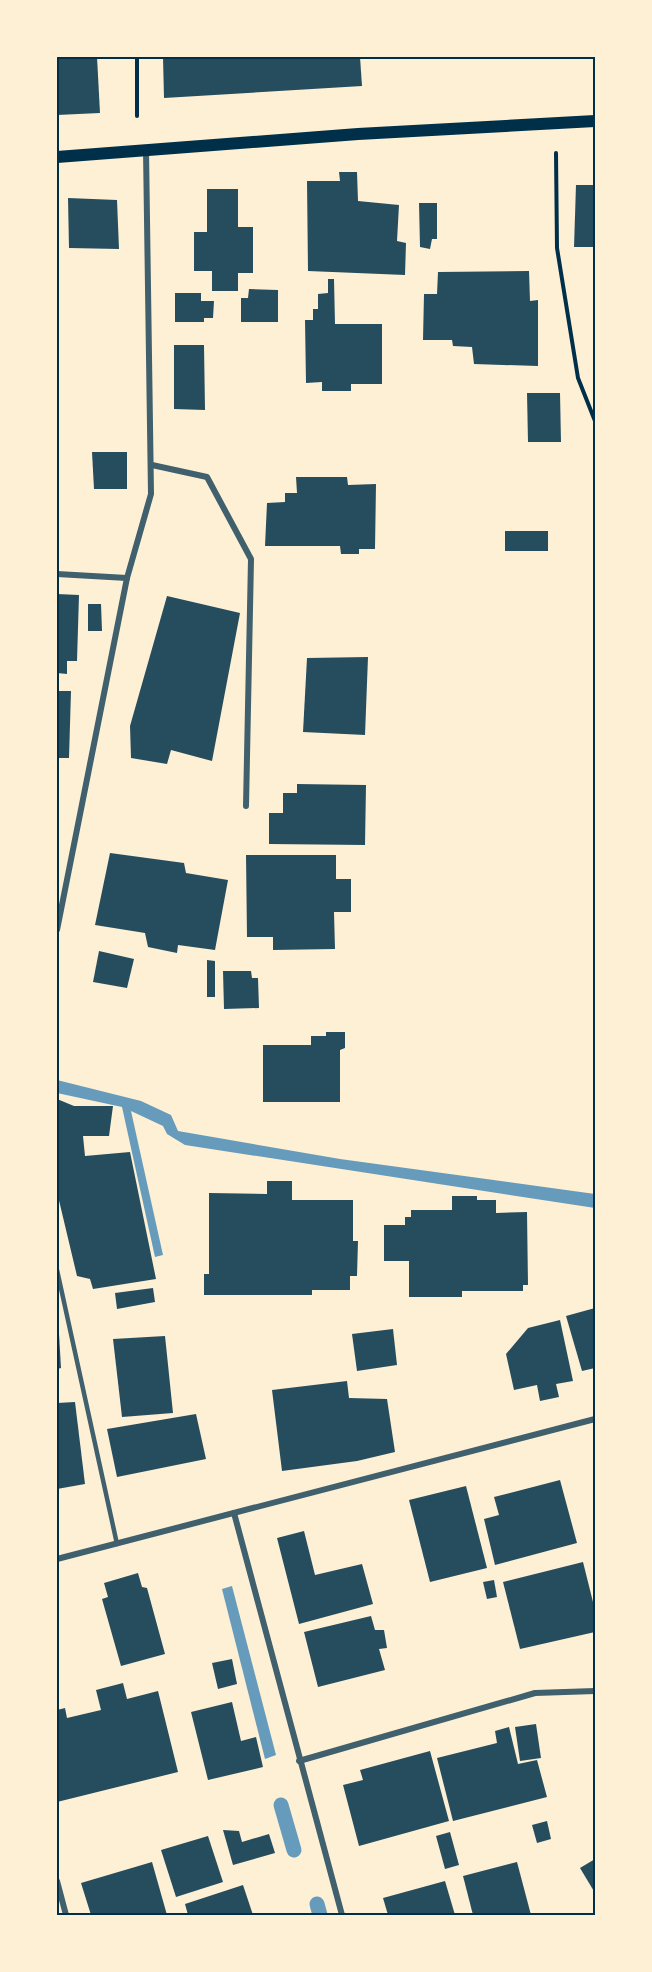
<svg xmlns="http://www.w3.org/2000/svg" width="652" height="1972" viewBox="0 0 652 1972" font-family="Cabin,sans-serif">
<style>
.water{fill:#669bbc}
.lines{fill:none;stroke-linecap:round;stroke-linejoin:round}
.stream{stroke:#669bbc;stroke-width:15}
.building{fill:#264d5e}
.path{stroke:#003049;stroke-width:4}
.service{stroke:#3f606c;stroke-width:4.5}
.minor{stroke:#3f606c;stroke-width:6}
.secondary{stroke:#003049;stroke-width:12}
.neatline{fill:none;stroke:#003049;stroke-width:2}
</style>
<rect width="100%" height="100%" fill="#fdf0d5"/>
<g class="water">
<polygon points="57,1080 141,1101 171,1115 178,1131 340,1159 595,1194 595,1208 185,1145 167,1134 163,1126 131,1111 163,1255 155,1257 122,1107 57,1093"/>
<polygon points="232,1586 276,1755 265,1759 222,1589"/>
</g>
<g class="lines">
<g class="stream">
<polyline points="281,1805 294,1850"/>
<polyline points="317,1904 320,1915"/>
</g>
</g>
<g class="building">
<polygon points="57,57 97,57 100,113 57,115"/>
<polygon points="163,57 360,57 362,86 164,98"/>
<polygon points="339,172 357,172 358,201 399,205 397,241 406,243 405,275 308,271 307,181 340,181"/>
<polygon points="576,185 595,185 595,247 574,247"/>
<polygon points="207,189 238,189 238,227 253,227 253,273 238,273 238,291 212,291 212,271 194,271 194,232 207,232"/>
<polygon points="68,198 117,200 119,249 69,248"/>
<polygon points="419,203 437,203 437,239 432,239 430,249 420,247"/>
<polygon points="529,271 530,301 538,300 538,366 474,364 472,347 453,346 452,340 423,340 424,294 437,294 438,272"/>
<polygon points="328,279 334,279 335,324 382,324 382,384 351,384 351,391 322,391 322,382 306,383 305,320 313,320 313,309 318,309 318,294 328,293"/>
<polygon points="249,289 278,290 278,322 241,322 241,298 248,298"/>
<polygon points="175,293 201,293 201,301 214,301 213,318 204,318 204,322 175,322"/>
<polygon points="174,345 204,345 205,410 174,409"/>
<polygon points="527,393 560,393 561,442 528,442"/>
<polygon points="92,452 127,452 127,489 94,489"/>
<polygon points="296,477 347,477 348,485 376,484 375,549 359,549 359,554 341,554 340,546 265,546 267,503 285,502 285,493 297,493"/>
<rect x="505" y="531" width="43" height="20"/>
<polygon points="57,594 79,595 77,661 67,661 67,674 57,673"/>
<polygon points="167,596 240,613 212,761 171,750 167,764 131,758 130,726"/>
<polygon points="88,604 101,604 102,631 88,631"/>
<polygon points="368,657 365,735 303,732 307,658"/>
<polygon points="57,691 71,691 69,758 57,758"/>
<polygon points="297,784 366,785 365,845 269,844 269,813 283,813 283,793 297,793"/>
<polygon points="110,853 184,863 186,873 228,880 215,950 178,945 177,953 148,947 145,933 95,925"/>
<polygon points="246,855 336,855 336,879 351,879 351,912 334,912 335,949 273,950 273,937 247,937"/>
<polygon points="99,951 134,959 127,988 93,982"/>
<polygon points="207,960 215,961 215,997 207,997"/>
<polygon points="223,971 251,971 252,978 258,978 259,1008 224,1009"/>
<polygon points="326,1032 345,1032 345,1048 340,1050 340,1102 263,1102 263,1045 311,1045 311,1036 326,1036"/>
<polygon points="57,1099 74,1106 113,1106 109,1136 83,1136 85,1156 130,1152 156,1279 93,1289 90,1279 77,1276 57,1192"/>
<polygon points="267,1181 292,1181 292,1200 353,1200 353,1241 358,1241 357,1276 350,1276 350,1290 312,1290 312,1295 204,1295 204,1274 209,1274 209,1193 267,1194"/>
<polygon points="452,1196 477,1196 477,1200 496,1200 496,1213 527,1212 528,1285 523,1285 523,1291 462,1291 462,1297 409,1297 409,1261 384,1261 384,1225 405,1225 405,1217 411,1217 411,1210 452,1210"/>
<polygon points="153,1288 155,1302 117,1309 115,1293"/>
<polygon points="595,1308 595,1368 582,1371 566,1316"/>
<polygon points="560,1320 573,1381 556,1384 559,1397 540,1401 537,1385 514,1390 506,1354 528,1328"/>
<polygon points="393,1329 397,1365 357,1371 352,1334"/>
<polygon points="57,1334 59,1334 61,1368 57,1369"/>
<polygon points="165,1336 173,1413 122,1417 113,1339"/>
<polygon points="347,1381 349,1398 387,1399 395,1452 357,1461 282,1471 272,1390"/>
<polygon points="75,1402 85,1484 57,1489 57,1403"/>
<polygon points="196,1414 206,1459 117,1477 107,1429"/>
<polygon points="560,1480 577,1543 495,1565 484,1519 499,1515 494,1497"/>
<polygon points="466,1486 487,1568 430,1582 409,1500"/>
<polygon points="304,1531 315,1575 362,1564 373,1604 299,1624 277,1538"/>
<polygon points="583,1562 595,1610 595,1632 520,1649 503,1582"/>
<polygon points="138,1573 142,1587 147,1588 165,1654 121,1666 102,1599 108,1597 104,1583"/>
<polygon points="494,1580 497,1597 487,1599 483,1582"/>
<polygon points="371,1616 375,1630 384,1630 387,1648 379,1649 385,1670 318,1687 304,1632"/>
<polygon points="232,1659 237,1684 218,1689 212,1663"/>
<polygon points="123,1683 127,1699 158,1691 178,1772 57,1802 57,1710 65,1708 67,1718 101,1710 96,1690"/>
<polygon points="232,1702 241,1741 256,1737 263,1767 208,1780 191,1712"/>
<polygon points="536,1724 541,1758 520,1761 515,1727"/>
<polygon points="509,1727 518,1764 537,1760 547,1797 453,1821 437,1758 497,1743 495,1731"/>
<polygon points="430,1751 449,1821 359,1846 343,1785 363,1780 360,1770"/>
<polygon points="547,1821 551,1839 537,1843 532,1825"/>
<polygon points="223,1830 239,1831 242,1842 269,1834 275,1853 233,1865"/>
<polygon points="450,1832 459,1865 445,1869 436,1836"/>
<polygon points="208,1836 223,1882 176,1897 161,1850"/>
<polygon points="595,1859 595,1893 580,1868"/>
<polygon points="152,1862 167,1915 91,1915 81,1883"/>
<polygon points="517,1862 531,1915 473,1915 463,1876"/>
<polygon points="445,1881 455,1915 388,1915 383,1898"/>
<polygon points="243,1885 253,1915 188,1915 185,1904"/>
</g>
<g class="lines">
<g class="path">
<polyline points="137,57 137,116"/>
<polyline points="556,153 557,248 578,378 595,421"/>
</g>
<polyline class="service" points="57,1270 117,1544"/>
<g class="minor">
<polyline points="152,465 207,477 251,559 246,806"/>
<polyline points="57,574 127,578"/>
<polyline points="57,930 127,578 151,494 146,150"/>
<polyline points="234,1513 342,1915"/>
<polyline points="57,1559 595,1419"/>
<polyline points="299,1761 535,1693 595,1691"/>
<polyline points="57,1881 66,1915"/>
</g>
<polyline class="secondary" points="57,157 358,134 595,121"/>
</g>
<rect width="652" height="1972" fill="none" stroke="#fdf0d5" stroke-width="117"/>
<rect x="58" y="58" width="536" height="1856" class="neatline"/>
</svg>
